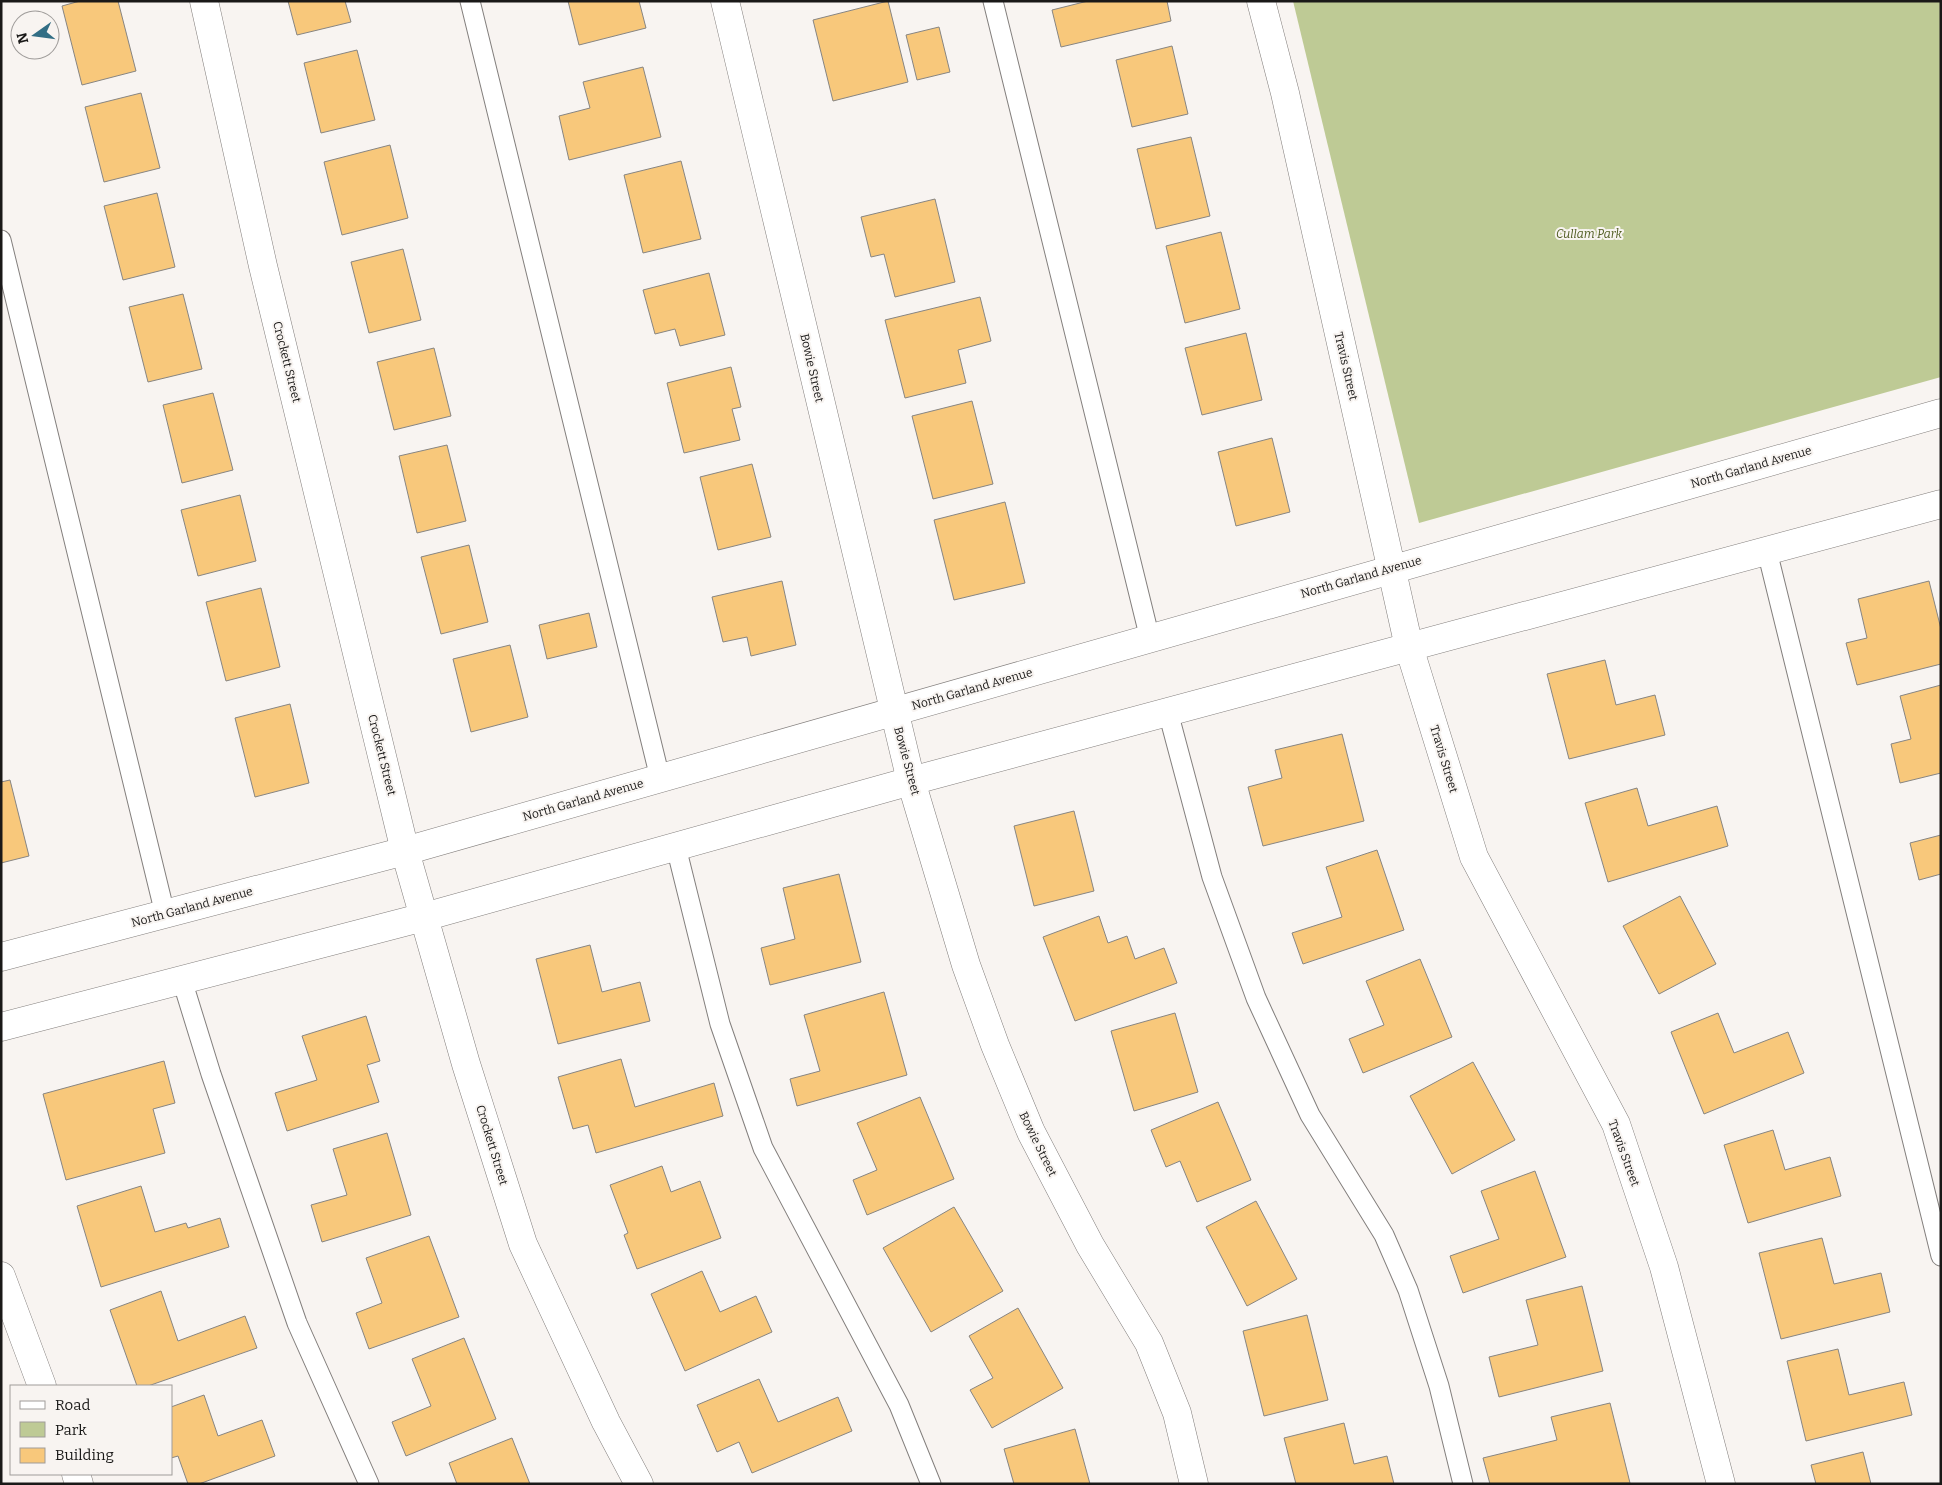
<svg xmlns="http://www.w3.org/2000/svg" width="1942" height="1485" viewBox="0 0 1942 1485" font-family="Bitter,serif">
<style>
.green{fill:#beca95}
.building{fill:#f8c87b;stroke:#878582}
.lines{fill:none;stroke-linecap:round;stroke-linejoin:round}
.lane-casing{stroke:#837f7d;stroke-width:21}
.street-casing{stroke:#837f7d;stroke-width:29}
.secondary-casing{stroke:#837f7d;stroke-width:29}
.lane{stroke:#fff;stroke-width:19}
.street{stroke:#fff;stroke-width:28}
.secondary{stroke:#fff;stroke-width:28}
.labels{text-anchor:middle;stroke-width:4;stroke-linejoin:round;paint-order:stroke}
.park-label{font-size:12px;font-style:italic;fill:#515d22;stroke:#f8f4f1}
.street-label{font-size:12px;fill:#1a1918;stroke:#f8f4f1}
</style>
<rect width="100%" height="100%" fill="#f8f4f1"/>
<polygon class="green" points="1293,1 1941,1 1941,377 1419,523"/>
<g class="building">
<polygon points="80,1 118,1 136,71 82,85 62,6"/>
<polygon points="288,1 345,1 351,22 297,35"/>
<polygon points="568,1 639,1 646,28 579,45"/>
<polygon points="888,1 908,82 833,101 813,20"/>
<polygon points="1088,1 1167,1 1171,21 1061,47 1052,10"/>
<polygon points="939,27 950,72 917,80 906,35"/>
<polygon points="1172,46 1188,114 1132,127 1116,60"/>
<polygon points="357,50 375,120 321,133 304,63"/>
<polygon points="643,67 661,137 569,160 559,116 590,108 583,82"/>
<polygon points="141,93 160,168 104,182 85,107"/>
<polygon points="1191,137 1210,216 1156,229 1137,149"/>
<polygon points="390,145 408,218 342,235 324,162"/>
<polygon points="681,161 701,239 643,253 624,175"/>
<polygon points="157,193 175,267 123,280 104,206"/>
<polygon points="935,199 955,282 895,297 884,254 871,257 861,217"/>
<polygon points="1221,232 1240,309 1185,323 1166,246"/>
<polygon points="403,249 421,320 369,333 351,262"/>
<polygon points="709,273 725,335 680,346 675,329 655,334 643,290"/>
<polygon points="183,294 202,369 148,382 129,307"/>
<polygon points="980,297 991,341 958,350 966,383 905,398 885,320"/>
<polygon points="1246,333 1262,400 1202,415 1185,348"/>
<polygon points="434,348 451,416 394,430 377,362"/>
<polygon points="731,367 741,407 732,409 740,440 684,453 667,383"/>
<polygon points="213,393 233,470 182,483 163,405"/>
<polygon points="972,401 993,484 933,499 912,416"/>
<polygon points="1272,438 1290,512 1236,526 1218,452"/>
<polygon points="447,445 466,521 417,533 399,456"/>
<polygon points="752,464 771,537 718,550 700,477"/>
<polygon points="240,495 256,561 198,576 181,510"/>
<polygon points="1005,502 1025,583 954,600 934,520"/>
<polygon points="469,545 488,622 441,634 421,557"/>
<polygon points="782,581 796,645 751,656 747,637 723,642 712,597"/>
<polygon points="1929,581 1941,629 1941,664 1857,685 1846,643 1867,638 1858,599"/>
<polygon points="261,588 280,667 226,681 206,602"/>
<polygon points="589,613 597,647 547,659 539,625"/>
<polygon points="510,645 528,717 471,732 453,659"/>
<polygon points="1605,660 1616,705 1655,695 1665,735 1569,759 1547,674"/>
<polygon points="1941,685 1941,773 1900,783 1891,744 1911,739 1900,696"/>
<polygon points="290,704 309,783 255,797 235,718"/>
<polygon points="1342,734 1364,821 1263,846 1248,787 1282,778 1275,750"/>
<polygon points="10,780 29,856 1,863 1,782"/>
<polygon points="1637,788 1648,826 1717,806 1728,846 1608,882 1585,803"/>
<polygon points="1074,811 1094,891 1034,906 1014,826"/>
<polygon points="1941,835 1941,874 1919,880 1910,843"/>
<polygon points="1377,850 1404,930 1303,964 1292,933 1342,917 1326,867"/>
<polygon points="839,874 861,962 770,985 761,948 795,939 783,888"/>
<polygon points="1680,896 1716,964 1659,994 1623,926"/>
<polygon points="1099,916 1108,943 1127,936 1135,959 1164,948 1177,983 1075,1021 1043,937"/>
<polygon points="590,945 602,992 640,982 650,1021 558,1044 536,959"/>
<polygon points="1420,959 1452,1037 1363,1073 1349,1039 1384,1025 1366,981"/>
<polygon points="884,992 907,1075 797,1106 790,1079 820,1071 804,1015"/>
<polygon points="1175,1013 1198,1092 1134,1111 1111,1031"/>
<polygon points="1718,1013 1734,1053 1788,1032 1804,1073 1704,1114 1671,1032"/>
<polygon points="366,1016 380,1061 367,1065 379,1102 287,1131 275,1093 317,1080 302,1036"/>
<polygon points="621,1059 635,1107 714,1083 723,1116 596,1153 588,1125 573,1129 558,1077"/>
<polygon points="164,1061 175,1103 153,1109 165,1153 66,1180 43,1094"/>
<polygon points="1473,1062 1515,1140 1452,1174 1410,1096"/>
<polygon points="920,1097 954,1179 867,1215 853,1180 877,1170 857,1123"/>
<polygon points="1218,1102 1251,1180 1197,1202 1180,1161 1166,1167 1151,1130"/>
<polygon points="1773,1130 1785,1170 1830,1157 1841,1196 1748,1223 1724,1145"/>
<polygon points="387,1133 411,1215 322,1242 311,1205 347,1195 333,1149"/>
<polygon points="662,1166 671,1192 700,1181 721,1238 637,1269 624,1235 628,1233 610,1185"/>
<polygon points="1535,1171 1566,1257 1463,1293 1450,1256 1499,1239 1481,1191"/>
<polygon points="141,1186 155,1232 186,1223 188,1228 220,1218 229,1247 101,1287 77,1206"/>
<polygon points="1256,1201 1297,1279 1247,1306 1206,1227"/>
<polygon points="954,1207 1003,1291 931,1332 883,1248"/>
<polygon points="429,1236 459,1317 369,1349 356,1313 382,1303 366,1258"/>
<polygon points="1822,1238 1834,1284 1881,1273 1890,1312 1781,1339 1759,1253"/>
<polygon points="702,1271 720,1312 756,1296 772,1332 685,1371 651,1294"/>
<polygon points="1582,1286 1603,1371 1499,1397 1489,1357 1538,1345 1526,1300"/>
<polygon points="161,1291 178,1341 245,1316 257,1348 148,1386 137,1386 110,1310"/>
<polygon points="1018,1308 1063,1388 992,1428 970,1390 993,1378 969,1336"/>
<polygon points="1307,1315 1328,1400 1264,1416 1243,1331"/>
<polygon points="464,1338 496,1419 406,1456 392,1422 431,1406 412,1359"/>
<polygon points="1838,1349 1849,1395 1904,1382 1912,1415 1806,1441 1787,1361"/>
<polygon points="759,1379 778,1422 838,1397 852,1431 752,1473 739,1442 717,1452 697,1405"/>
<polygon points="204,1395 218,1436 262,1420 275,1456 199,1484 188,1484 178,1456 171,1458 171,1407"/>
<polygon points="1610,1403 1630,1483 1490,1484 1483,1458 1557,1440 1551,1417"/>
<polygon points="1344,1423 1354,1464 1387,1456 1394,1484 1296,1484 1284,1438"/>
<polygon points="1075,1429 1090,1484 1014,1484 1004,1449"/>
<polygon points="512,1438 530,1484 457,1484 449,1463"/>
<polygon points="1863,1452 1871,1484 1816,1484 1811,1465"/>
</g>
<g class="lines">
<defs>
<g id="lane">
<polyline points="470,1 660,778"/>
<polyline points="993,1 1150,639"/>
<polyline points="1,240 165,914"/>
<polyline points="1767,551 1941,1256"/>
<polyline points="1168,712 1212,877 1256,998 1310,1115 1384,1235 1408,1290 1439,1386 1463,1484"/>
<polyline points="676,847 720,1024 763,1148 899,1405 931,1484"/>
<polyline points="182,980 211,1074 297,1323 369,1484"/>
</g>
<g id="street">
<polyline points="204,1 263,266 405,851 466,1064 523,1244 606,1422 639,1484"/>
<polyline points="725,1 911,781 966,965 995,1045 1031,1132 1090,1245 1149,1343 1177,1413 1194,1484"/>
<polyline points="1,1276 42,1386"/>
<polyline points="76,1474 79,1484"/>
</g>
<g id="secondary">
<polyline points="1261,1 1285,93 1409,647 1474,857 1616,1124 1664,1267 1721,1484"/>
<polyline points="1,957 405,851 1941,413"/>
<polyline points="1,1027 424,917 911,781 1941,504"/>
</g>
</defs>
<use href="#lane" class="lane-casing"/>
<use href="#street" class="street-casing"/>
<use href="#secondary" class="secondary-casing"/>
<use href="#lane" class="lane"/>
<use href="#street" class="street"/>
<use href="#secondary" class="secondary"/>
</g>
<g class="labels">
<g class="park-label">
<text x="1589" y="238">Cullam Park</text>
</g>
<g class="street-label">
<text transform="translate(287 362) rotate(76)" y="4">Crockett Street</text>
<text transform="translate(1346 366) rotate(77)" y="4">Travis Street</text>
<text transform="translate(812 368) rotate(77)" y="4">Bowie Street</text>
<text transform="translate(1751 467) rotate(-16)" y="4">North Garland Avenue</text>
<text transform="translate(1361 577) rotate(-16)" y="4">North Garland Avenue</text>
<text transform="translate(972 689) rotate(-16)" y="4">North Garland Avenue</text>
<text transform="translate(382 755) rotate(76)" y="4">Crockett Street</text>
<text transform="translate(1444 759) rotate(73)" y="4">Travis Street</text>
<text transform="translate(907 761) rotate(75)" y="4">Bowie Street</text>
<text transform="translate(583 800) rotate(-16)" y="4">North Garland Avenue</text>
<text transform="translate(192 907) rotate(-15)" y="4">North Garland Avenue</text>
<text transform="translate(1038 1144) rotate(64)" y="4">Bowie Street</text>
<text transform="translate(492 1145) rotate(73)" y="4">Crockett Street</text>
<text transform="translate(1624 1153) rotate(70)" y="4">Travis Street</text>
</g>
</g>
<rect width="1942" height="1485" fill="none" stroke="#1a1918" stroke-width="5"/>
<rect x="10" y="1385" width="162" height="90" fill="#f8f4f1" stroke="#9f9c9a"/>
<rect x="20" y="1401" width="25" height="8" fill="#ffffff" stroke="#9f9c9a"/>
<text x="55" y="1410" font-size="15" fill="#1a1918">Road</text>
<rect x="20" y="1422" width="25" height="15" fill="#beca95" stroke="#9f9c9a"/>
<text x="55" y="1435" font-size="15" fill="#1a1918">Park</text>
<rect x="20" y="1448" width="25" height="15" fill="#f8c87b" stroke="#9f9c9a"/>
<text x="55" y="1460" font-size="15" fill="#1a1918">Building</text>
<g transform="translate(35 35) rotate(256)"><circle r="24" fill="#f8f4f1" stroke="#9f9c9a"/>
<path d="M0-4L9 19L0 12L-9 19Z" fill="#326e85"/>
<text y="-8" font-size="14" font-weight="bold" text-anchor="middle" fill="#1a1918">N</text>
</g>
</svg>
